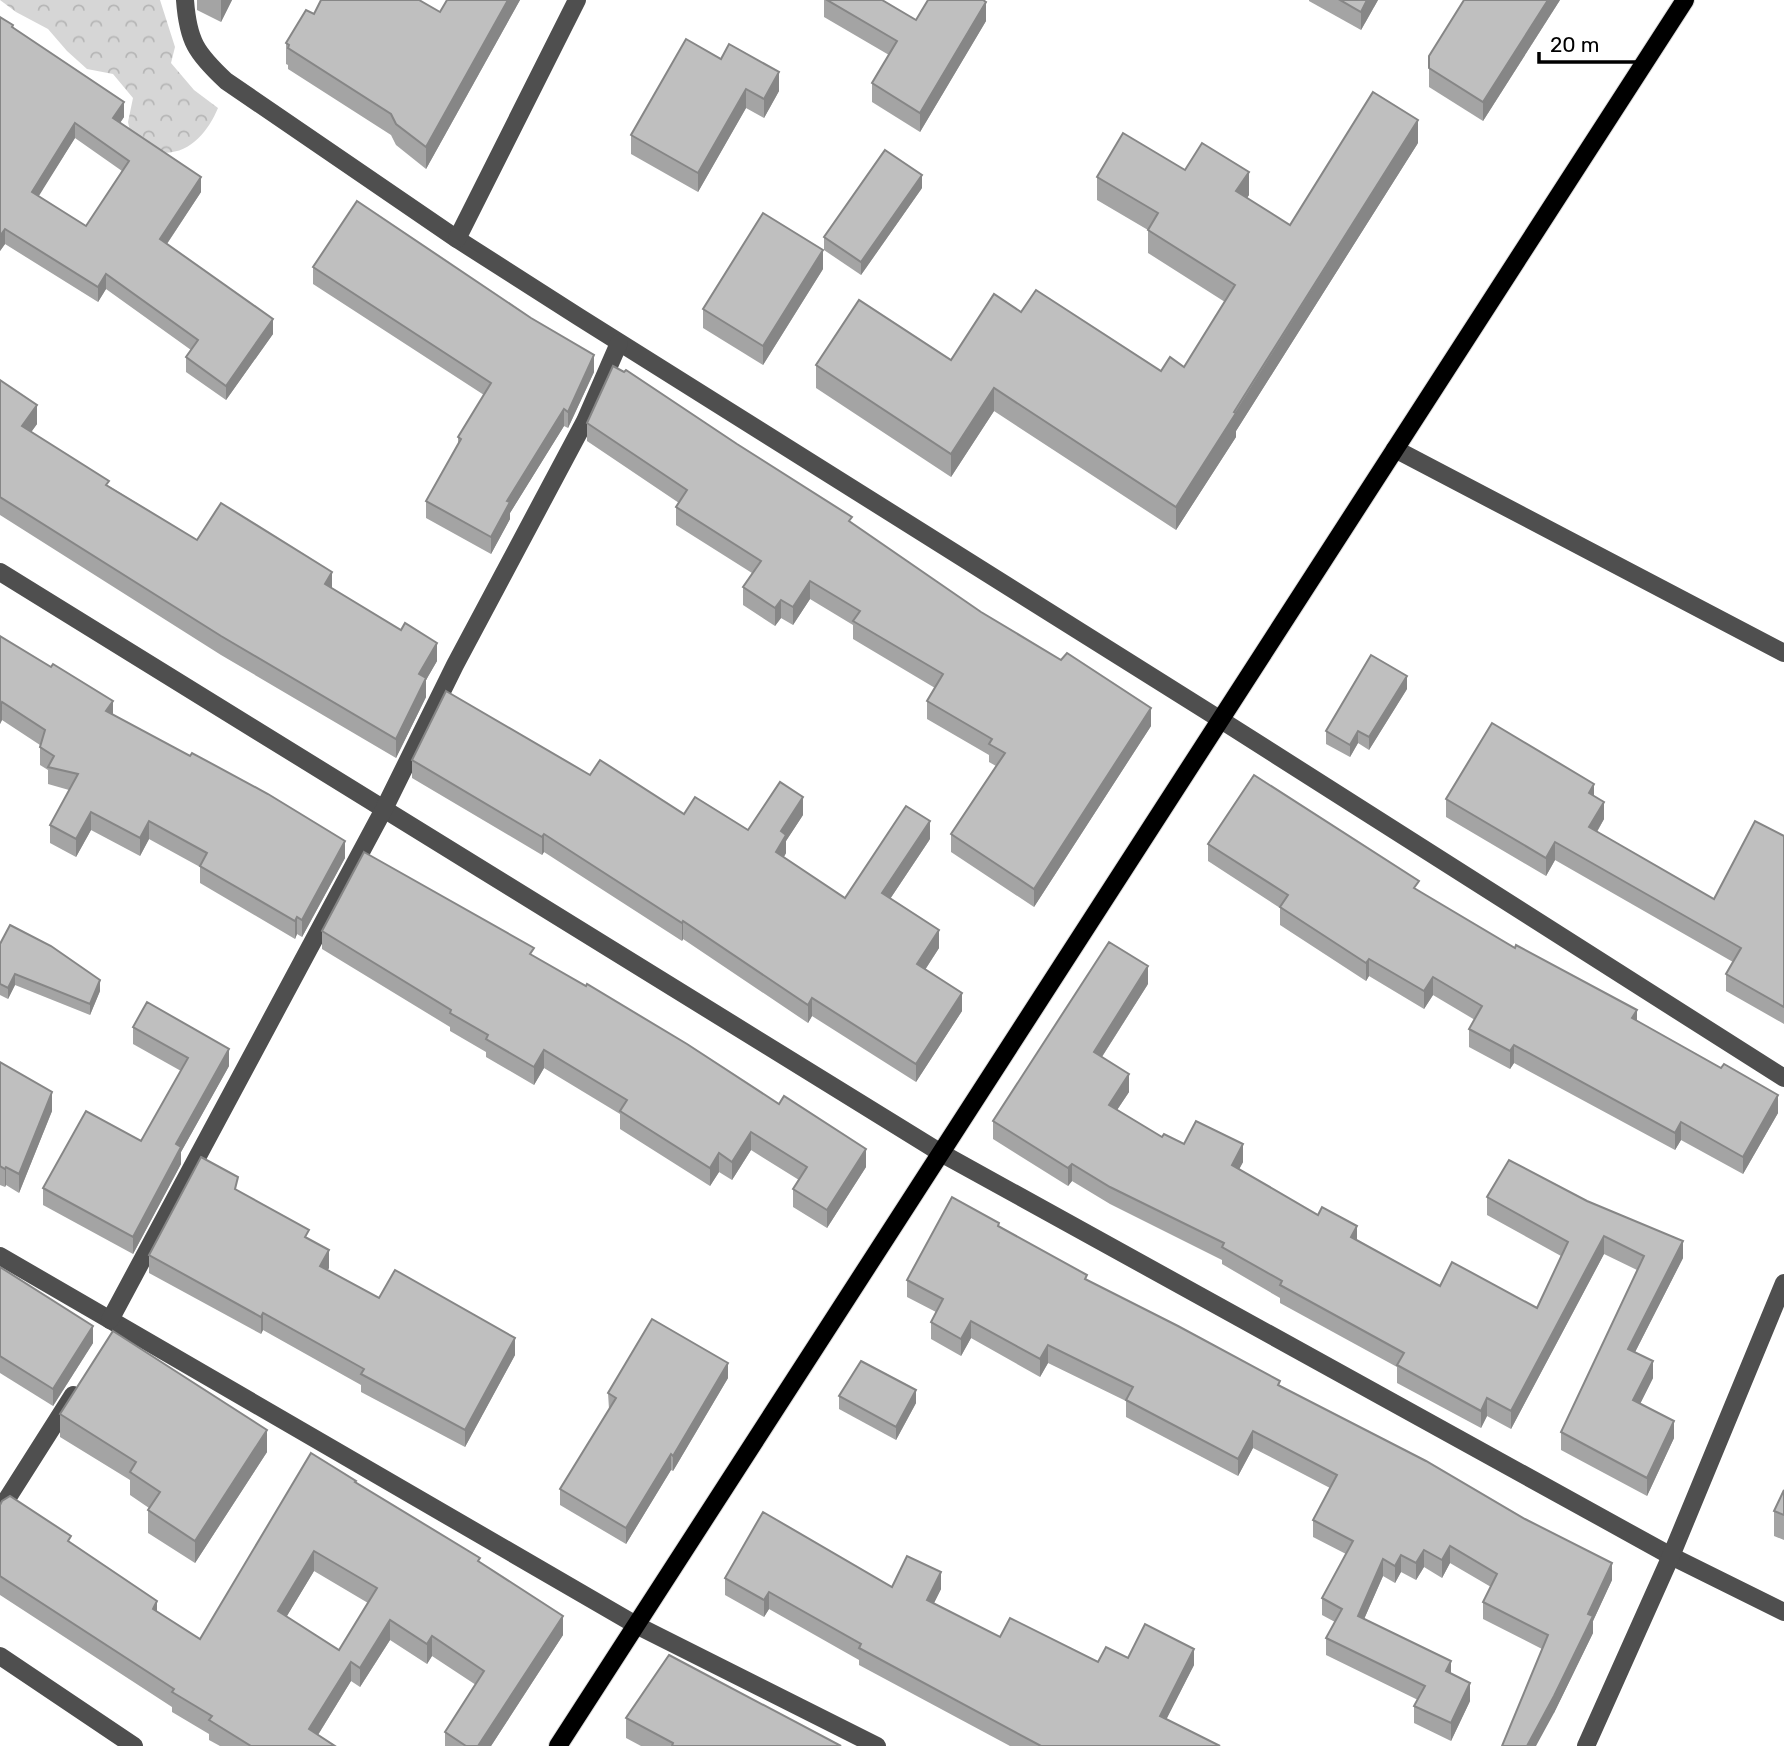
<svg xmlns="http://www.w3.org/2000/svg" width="1784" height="1746" viewBox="0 0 1784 1746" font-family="Rubik,sans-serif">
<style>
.forest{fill:url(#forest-crowns)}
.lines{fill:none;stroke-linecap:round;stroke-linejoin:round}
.major-casing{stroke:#dbdbdb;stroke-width:20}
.minor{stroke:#4f4f4f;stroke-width:18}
.major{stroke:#000;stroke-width:18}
.wall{fill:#a4a4a4;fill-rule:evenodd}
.shaded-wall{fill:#868686}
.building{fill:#bfbfbf;stroke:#868686;stroke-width:2;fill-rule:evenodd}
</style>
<defs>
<pattern id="forest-crowns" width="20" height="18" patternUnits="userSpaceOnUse" patternTransform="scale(1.75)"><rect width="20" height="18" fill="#d6d6d6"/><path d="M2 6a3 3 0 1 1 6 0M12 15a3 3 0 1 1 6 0" fill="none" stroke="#b6b6b6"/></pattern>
</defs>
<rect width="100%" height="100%" fill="#fff"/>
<path class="forest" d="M 0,0 L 160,0 L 175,47 L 171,63 L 194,90 L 218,108 C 208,132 188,157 158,152 C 150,150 140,144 132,141 L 128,122 L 133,98 L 113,74 L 87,69 L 67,51 L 48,29 L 16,12 Z"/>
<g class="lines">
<defs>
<polyline id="major" points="558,1746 1685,0"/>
</defs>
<use href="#major" class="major-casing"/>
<g class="minor">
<path d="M 185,0 C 188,41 196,53 226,81 L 457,239 L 579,317 L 1221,720 L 1784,1078"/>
<polyline points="457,239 577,0"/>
<polyline points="1395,449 1784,653"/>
<polyline points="0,572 941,1153 1671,1556 1784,1612"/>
<polyline points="0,1256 636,1625 877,1746"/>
<polyline points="110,1320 384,809 455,665 585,421 619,343"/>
<polyline points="0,1510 73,1395"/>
<polyline points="0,1656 134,1746"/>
<polyline points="1586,1746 1671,1556 1784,1283"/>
</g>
<use href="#major" class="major"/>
</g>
<g class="wall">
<polygon points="197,0 232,0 221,22 197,10"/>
<polygon points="447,0 520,0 426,169 396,145 391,135 288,69 288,65 286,64 286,43 314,14 440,12"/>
<polygon points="824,0 882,0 916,20 986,21 920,132 872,102 872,83 889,55 824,17"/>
<polygon points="1309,0 1378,0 1361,30 1309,1"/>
<polygon points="1560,0 1483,121 1429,87 1429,56"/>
<path d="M 13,27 L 124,117 L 120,123 L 201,192 L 167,244 L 273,334 L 226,400 L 186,372 L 186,357 L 191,350 L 106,289 L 98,302 L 5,244 L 0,251 ZM 75,138 L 122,171 L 86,226 L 38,196 Z"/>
<polygon points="686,39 779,91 764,118 746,108 698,192 631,154 631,135"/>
<polygon points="1418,143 1236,431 1236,437 1176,530 994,411 951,477 816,388 816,365 951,360 1021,312 1161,371 1184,367 1225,302 1148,253 1148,230 1097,200 1097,177 1185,170 1249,195 1247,198 1290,225"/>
<polygon points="922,188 861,275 824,250 824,237"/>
<polygon points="313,267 594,372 568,428 564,426 510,513 510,519 491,554 426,518 426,501 458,446 458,437 484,395 313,284"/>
<polygon points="823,269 763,365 703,328 703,309"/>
<polygon points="0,380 37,424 31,432 109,486 197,540 332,589 437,661 426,680 426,697 396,758 221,655 0,515"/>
<polygon points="587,423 852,523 981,612 1151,726 1034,907 951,852 951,834 996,766 989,762 989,755 927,719 927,701 935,688 853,639 853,625 810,599 793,625 781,618 775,626 743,605 743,587 752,573 676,525 676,507 679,503 587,441"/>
<polygon points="0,636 113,715 345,858 302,937 297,934 295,939 200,883 200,867 149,839 140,856 91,830 76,857 50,843 50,825 69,790 48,784 48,770 40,765 40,745 2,720 0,724"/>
<polygon points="1407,689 1369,750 1358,743 1350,757 1326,744 1326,731"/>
<polygon points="412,760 590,775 684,814 748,830 803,815 786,841 786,853 784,857 845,898 930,839 890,899 939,948 925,970 962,1011 916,1082 812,1016 808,1023 683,939 682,941 544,852 542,855 412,778"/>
<polygon points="1594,796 1604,819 1597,832 1714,899 1784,836 1784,1024 1726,991 1726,974 1733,962 1555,860 1546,876 1446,817 1446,799"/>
<polygon points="1208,844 1419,891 1637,1021 1778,1113 1743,1174 1681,1140 1675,1150 1514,1063 1510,1069 1469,1047 1469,1029 1475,1020 1433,995 1424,1009 1369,976 1366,981 1280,925 1280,908 1208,861"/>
<polygon points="322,931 534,956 866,1167 827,1228 793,1207 793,1189 799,1180 751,1150 732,1180 719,1172 710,1186 620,1129 620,1114 544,1068 534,1085 486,1057 486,1052 450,1031 450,1027 322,949"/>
<polygon points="0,944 100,991 90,1015 15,985 8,999 0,995"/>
<polygon points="1148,984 1102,1057 1129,1092 1117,1110 1162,1137 1243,1162 1239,1169 1357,1240 1440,1286 1537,1308 1561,1256 1487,1215 1487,1197 1683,1258 1635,1352 1653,1378 1640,1404 1674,1438 1647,1496 1561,1450 1561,1432 1637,1270 1604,1254 1511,1429 1487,1416 1481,1428 1397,1383 1397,1367 1280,1303 1280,1298 1222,1264 1222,1260 1110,1204 1072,1181 1068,1186 993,1139 993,1121"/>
<polygon points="133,1027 229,1066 181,1152 181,1164 133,1254 43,1205 43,1188 141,1141 181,1071 133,1044"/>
<polygon points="0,1062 52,1111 19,1193 6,1185 5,1187 0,1185"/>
<polygon points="238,1191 309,1239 329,1268 327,1270 379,1298 515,1355 465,1447 361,1392 361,1385 263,1330 261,1334 149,1273 149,1255"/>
<polygon points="999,1227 1087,1280 1280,1386 1612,1580 1593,1621 1593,1633 1554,1713 1542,1649 1483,1619 1483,1602 1491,1587 1450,1563 1442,1578 1424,1567 1416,1580 1401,1572 1395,1583 1383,1576 1364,1619 1451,1674 1470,1701 1451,1741 1414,1723 1414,1706 1418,1700 1326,1655 1326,1638 1335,1622 1322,1615 1322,1598 1346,1554 1313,1537 1313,1520 1330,1488 1253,1448 1238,1476 1126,1417 1126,1401 1048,1363 1040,1377 971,1338 961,1356 931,1339 931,1322 936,1312 907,1297 907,1280"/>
<polygon points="0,1267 93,1343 53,1406 0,1373"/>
<polygon points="728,1378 673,1471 671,1470 626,1544 560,1505 560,1489 609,1409 608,1393"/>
<polygon points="839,1396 916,1403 896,1440 839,1409"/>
<polygon points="60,1414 267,1452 195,1563 148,1533 148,1510 149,1508 130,1495 130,1480 60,1437"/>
<path d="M 356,1483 L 480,1562 L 563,1635 L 491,1746 L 445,1746 L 445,1732 L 476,1685 L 432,1656 L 427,1664 L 390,1640 L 360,1687 L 351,1681 L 318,1735 L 335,1746 L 220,1746 L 209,1740 L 209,1734 L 172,1712 L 172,1707 L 0,1595 L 0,1505 L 71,1544 L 157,1612 L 200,1639 ZM 314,1571 L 368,1603 L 339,1650 L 286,1617 Z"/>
<polygon points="1784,1490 1784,1540 1774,1536 1774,1511"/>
<polygon points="725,1578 941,1589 934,1603 1000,1637 1098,1662 1128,1658 1194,1665 1166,1719 1220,1746 1010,1746 859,1665 859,1660 769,1609 764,1617 725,1595"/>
<polygon points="626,1718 841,1746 641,1746 626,1738"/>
</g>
<g class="shaded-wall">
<polygon points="221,0 232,0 221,22"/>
<polygon points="508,0 520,0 426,169 426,147"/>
<polygon points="1367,0 1378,0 1361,30 1361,12"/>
<polygon points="1548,0 1560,0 1483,121 1483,102"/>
<polygon points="986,2 986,21 920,132 920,113"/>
<polygon points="779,72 779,91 764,118 764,99"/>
<polygon points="746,89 746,108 698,192 698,173"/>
<polygon points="124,102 124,117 113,133 113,118"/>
<polygon points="1418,120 1418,143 1236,431 1236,437 1176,530 1176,507"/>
<polygon points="75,123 75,138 32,207 32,192"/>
<polygon points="1249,172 1249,195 1236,214 1236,191"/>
<polygon points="922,175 922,188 861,275 861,262"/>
<polygon points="201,177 201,192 160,254 160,239"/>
<polygon points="5,229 5,244 0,251 0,236"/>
<polygon points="823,250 823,269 763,365 763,346"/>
<polygon points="106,274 106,289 98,302 98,287"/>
<polygon points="273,319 273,334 226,400 226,386"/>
<polygon points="594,355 594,372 568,428 568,412"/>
<polygon points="994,388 994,411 951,477 951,454"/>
<polygon points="37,405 37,424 22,445 22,426"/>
<polygon points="564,409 564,426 510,513 510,519 491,554 491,537 507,501"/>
<polygon points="332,572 332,591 325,584"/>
<polygon points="810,581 810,599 793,625 793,607"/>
<polygon points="781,600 781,618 775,626 775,608"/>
<polygon points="437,643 437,661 426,680 426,697 396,758 396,739 419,674"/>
<polygon points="1407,676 1407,689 1369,750 1369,737"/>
<polygon points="113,701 113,719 106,711"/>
<polygon points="2,702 2,720 0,724 0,706"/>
<polygon points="1151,708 1151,726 1034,907 1034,889"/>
<polygon points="1358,731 1358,743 1350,757 1350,745"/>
<polygon points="1594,784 1594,801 1589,793"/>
<polygon points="803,797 803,815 786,841 786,853 776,870 776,852 781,831"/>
<polygon points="1604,802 1604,819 1589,845 1589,827"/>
<polygon points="91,812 91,830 76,857 76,839"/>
<polygon points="149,821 149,839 140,856 140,838"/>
<polygon points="930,821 930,839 882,911 882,893"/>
<polygon points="544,834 544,852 542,855 542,837"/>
<polygon points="345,841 345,858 302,937 302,920"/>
<polygon points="1555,842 1555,860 1546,876 1546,858"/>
<polygon points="297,917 297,934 295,939 295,921"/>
<polygon points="683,921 683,939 682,941 682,923"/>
<polygon points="939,930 939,948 917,982 917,964"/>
<polygon points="1369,959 1369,976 1366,981 1366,963"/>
<polygon points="1148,966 1148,984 1094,1069 1094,1052"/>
<polygon points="15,974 15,985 8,999 8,988"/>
<polygon points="1433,977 1433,995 1424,1009 1424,991"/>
<polygon points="100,980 100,991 90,1015 90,1004"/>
<polygon points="962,993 962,1011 916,1082 916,1064"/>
<polygon points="812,998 812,1016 808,1023 808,1005"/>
<polygon points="1637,1010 1637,1028 1632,1018"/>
<polygon points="1514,1045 1514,1063 1510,1069 1510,1051"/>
<polygon points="229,1049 229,1066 181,1152 181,1164 133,1254 133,1237 176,1144"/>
<polygon points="544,1050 544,1068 534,1085 534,1067"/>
<polygon points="1129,1074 1129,1092 1109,1122 1109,1105"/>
<polygon points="52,1092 52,1111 19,1193 19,1174"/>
<polygon points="1778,1095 1778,1113 1743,1174 1743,1157"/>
<polygon points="1681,1122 1681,1140 1675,1150 1675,1133"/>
<polygon points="751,1132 751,1150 732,1180 732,1162"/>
<polygon points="1243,1144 1243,1162 1232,1183 1232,1165"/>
<polygon points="866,1149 866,1167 827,1228 827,1210"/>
<polygon points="719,1153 719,1172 710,1186 710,1168"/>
<polygon points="1072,1164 1072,1181 1068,1186 1068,1168"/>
<polygon points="6,1167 6,1185 5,1187 5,1169"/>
<polygon points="1357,1226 1357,1243 1351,1237"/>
<polygon points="1604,1236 1604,1254 1511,1429 1511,1411"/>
<polygon points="1683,1241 1683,1258 1628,1366 1628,1349"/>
<polygon points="329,1250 329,1268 320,1283 320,1266"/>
<polygon points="263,1313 263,1330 261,1334 261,1317"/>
<polygon points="971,1321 971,1338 961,1356 961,1339"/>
<polygon points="93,1326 93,1343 53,1406 53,1389"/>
<polygon points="515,1338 515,1355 465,1447 465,1430"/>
<polygon points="1048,1345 1048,1363 1040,1377 1040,1359"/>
<polygon points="1653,1361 1653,1378 1633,1418 1633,1400"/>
<polygon points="728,1363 728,1378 673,1471 673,1456"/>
<polygon points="916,1390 916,1403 896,1440 896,1427"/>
<polygon points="1487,1398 1487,1416 1481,1428 1481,1411"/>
<polygon points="1674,1421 1674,1438 1647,1496 1647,1478"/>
<polygon points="267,1430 267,1452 195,1563 195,1541"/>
<polygon points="1253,1431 1253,1448 1238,1476 1238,1459"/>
<polygon points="671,1454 671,1470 626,1544 626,1528"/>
<polygon points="1450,1546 1450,1563 1442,1578 1442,1560"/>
<polygon points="1424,1550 1424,1567 1416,1580 1416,1563"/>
<polygon points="314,1551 314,1571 278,1631 278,1611"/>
<polygon points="1401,1555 1401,1572 1395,1583 1395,1566"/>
<polygon points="1383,1559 1383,1576 1358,1633 1358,1616"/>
<polygon points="1612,1563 1612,1580 1593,1621 1593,1633 1554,1713 1536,1746 1527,1746"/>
<polygon points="941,1572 941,1589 927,1617 927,1600"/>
<polygon points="769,1592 769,1609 764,1617 764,1600"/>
<polygon points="157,1601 157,1621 153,1609"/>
<polygon points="563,1616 563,1635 491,1746 478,1746"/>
<polygon points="390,1620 390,1640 360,1687 360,1668"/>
<polygon points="432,1636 432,1656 427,1664 427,1644"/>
<polygon points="1194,1649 1194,1665 1160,1732 1160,1716"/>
<polygon points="1451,1661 1451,1679 1446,1671"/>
<polygon points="351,1662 351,1681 311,1746 309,1729"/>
<polygon points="1470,1683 1470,1701 1451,1741 1451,1723"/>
</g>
<g class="building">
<polygon points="321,0 419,0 440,12 447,0 508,0 426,147 396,124 391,114 288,48 289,45 286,43 306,10 314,14"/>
<polygon points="827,0 882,0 916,20 928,0 983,0 986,2 920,113 872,83 897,41"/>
<polygon points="1340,0 1367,0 1361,12"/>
<polygon points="1464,0 1548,0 1483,102 1429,68 1429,56"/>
<path d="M 0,17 L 13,25 L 12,27 L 124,102 L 113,118 L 201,177 L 160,239 L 273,319 L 226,386 L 186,357 L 198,340 L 106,274 L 98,287 L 5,229 L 0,236 ZM 75,123 L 129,161 L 86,226 L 32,192 Z"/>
<polygon points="686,39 721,59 729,44 779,72 764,99 746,89 698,173 631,135"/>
<polygon points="1373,92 1418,120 1234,412 1236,413 1176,507 994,388 951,454 816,365 859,300 951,360 994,294 1021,312 1036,290 1161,371 1170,357 1184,367 1235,285 1148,230 1158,213 1097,177 1123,133 1185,170 1202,143 1249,172 1236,191 1290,225"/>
<polygon points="885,150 922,175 861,262 824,237"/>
<polygon points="357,201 531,318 594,355 568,412 564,409 507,501 510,502 491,537 426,501 461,439 458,437 491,383 313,267"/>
<polygon points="763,213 823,250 763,346 703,309"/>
<polygon points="613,366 624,372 626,370 737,444 852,517 849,521 981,612 1061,660 1067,653 1151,708 1034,889 951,834 1005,753 989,744 992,739 927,701 943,674 853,621 860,611 810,581 793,607 781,600 775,608 743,587 761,561 676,507 687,490 587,423"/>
<polygon points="0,380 37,405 22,426 109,481 106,485 197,540 221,503 332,572 325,584 401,630 405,623 437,643 419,674 426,678 396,739 221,636 0,497"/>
<polygon points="0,636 51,667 53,664 113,701 106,711 190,756 192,753 268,794 345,841 302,920 297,917 295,921 200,866 207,853 149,821 140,838 91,812 76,839 50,825 78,774 48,767 54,756 40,747 45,730 2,702 0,706"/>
<polygon points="1371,655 1407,676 1369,737 1358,731 1350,745 1326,731"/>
<polygon points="446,691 590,775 600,760 684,814 695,797 748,830 780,782 803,797 781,831 786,835 776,852 845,898 906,806 930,821 882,893 939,930 917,964 962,993 916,1064 812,998 808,1005 683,921 682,923 544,834 542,837 412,760"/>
<polygon points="1492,723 1594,784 1589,793 1604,802 1589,827 1714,899 1755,821 1784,836 1784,1007 1726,974 1741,948 1555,842 1546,858 1446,799"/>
<polygon points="1254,775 1419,881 1414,888 1515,948 1516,945 1637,1010 1632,1018 1721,1068 1724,1064 1778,1095 1743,1157 1681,1122 1675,1133 1514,1045 1510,1051 1469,1029 1482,1006 1433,977 1424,991 1369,959 1366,963 1280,907 1288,895 1208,844"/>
<polygon points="364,852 534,948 530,954 586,986 587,984 687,1044 779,1104 784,1096 866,1149 827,1210 793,1189 807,1167 751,1132 732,1162 719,1153 710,1168 620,1111 627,1100 544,1050 534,1067 486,1039 488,1035 450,1013 451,1010 322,931"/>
<polygon points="10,925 51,946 100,980 90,1004 15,974 8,988 0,984 0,944"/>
<polygon points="1109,942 1148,966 1094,1052 1129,1074 1109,1105 1162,1137 1164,1134 1184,1144 1196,1121 1243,1144 1232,1165 1318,1215 1322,1207 1357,1226 1351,1237 1440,1286 1452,1262 1537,1308 1568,1242 1487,1197 1509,1160 1587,1201 1683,1241 1628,1349 1653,1361 1633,1400 1674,1421 1647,1478 1561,1432 1644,1256 1604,1236 1511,1411 1487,1398 1481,1411 1397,1365 1404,1353 1280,1285 1282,1281 1222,1247 1224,1243 1110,1187 1072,1164 1068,1168 993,1121"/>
<polygon points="147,1002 229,1049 176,1144 181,1147 133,1237 43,1188 86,1111 141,1141 188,1058 133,1027"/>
<polygon points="0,1062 52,1092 19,1174 6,1167 5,1169 0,1166"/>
<polygon points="201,1157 238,1177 235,1189 309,1230 305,1237 329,1250 320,1266 379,1298 395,1270 515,1338 465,1430 361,1374 364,1369 263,1313 261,1317 149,1255"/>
<polygon points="952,1197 999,1223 998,1226 1087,1275 1085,1279 1178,1326 1280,1381 1278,1385 1426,1461 1525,1519 1612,1563 1588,1614 1593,1616 1554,1696 1527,1746 1502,1746 1548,1635 1483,1602 1497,1574 1450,1546 1442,1560 1424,1550 1416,1563 1401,1555 1395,1566 1383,1559 1358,1616 1451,1661 1446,1671 1470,1683 1451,1723 1414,1706 1425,1686 1326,1638 1342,1609 1322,1598 1353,1541 1313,1520 1337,1475 1253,1431 1238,1459 1126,1400 1133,1387 1048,1345 1040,1359 971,1321 961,1339 931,1322 943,1299 907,1280"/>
<polygon points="0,1267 93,1326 53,1389 0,1356"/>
<polygon points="652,1319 728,1363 673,1456 671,1454 626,1528 560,1489 616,1398 608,1393"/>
<polygon points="113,1331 267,1430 195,1541 148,1510 160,1492 130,1472 136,1462 60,1414"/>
<polygon points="861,1361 916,1390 896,1427 839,1396"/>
<path d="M 311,1453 L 356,1481 L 355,1482 L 480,1558 L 478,1561 L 563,1616 L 478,1746 L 466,1746 L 445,1732 L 484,1671 L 432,1636 L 427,1644 L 390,1620 L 360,1668 L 351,1662 L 309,1729 L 335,1746 L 251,1746 L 209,1720 L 212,1716 L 172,1692 L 174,1689 L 0,1576 L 0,1505 L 2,1501 L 10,1496 L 71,1536 L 68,1541 L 157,1601 L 153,1609 L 200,1639 ZM 314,1551 L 377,1588 L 339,1650 L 278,1611 Z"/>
<polygon points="1784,1490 1784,1515 1774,1511"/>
<polygon points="763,1512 892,1587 907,1556 941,1572 927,1600 1000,1637 1010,1618 1098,1662 1106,1647 1128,1658 1145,1624 1194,1649 1160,1716 1220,1746 1041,1746 859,1648 861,1644 769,1592 764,1600 725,1578"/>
<polygon points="669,1655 841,1746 672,1746 673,1743 626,1718"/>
</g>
<path d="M1539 52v10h107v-10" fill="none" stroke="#000000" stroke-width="3.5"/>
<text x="1550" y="52" font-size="21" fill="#000000" stroke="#ffffff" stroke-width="5" paint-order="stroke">20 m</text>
</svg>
